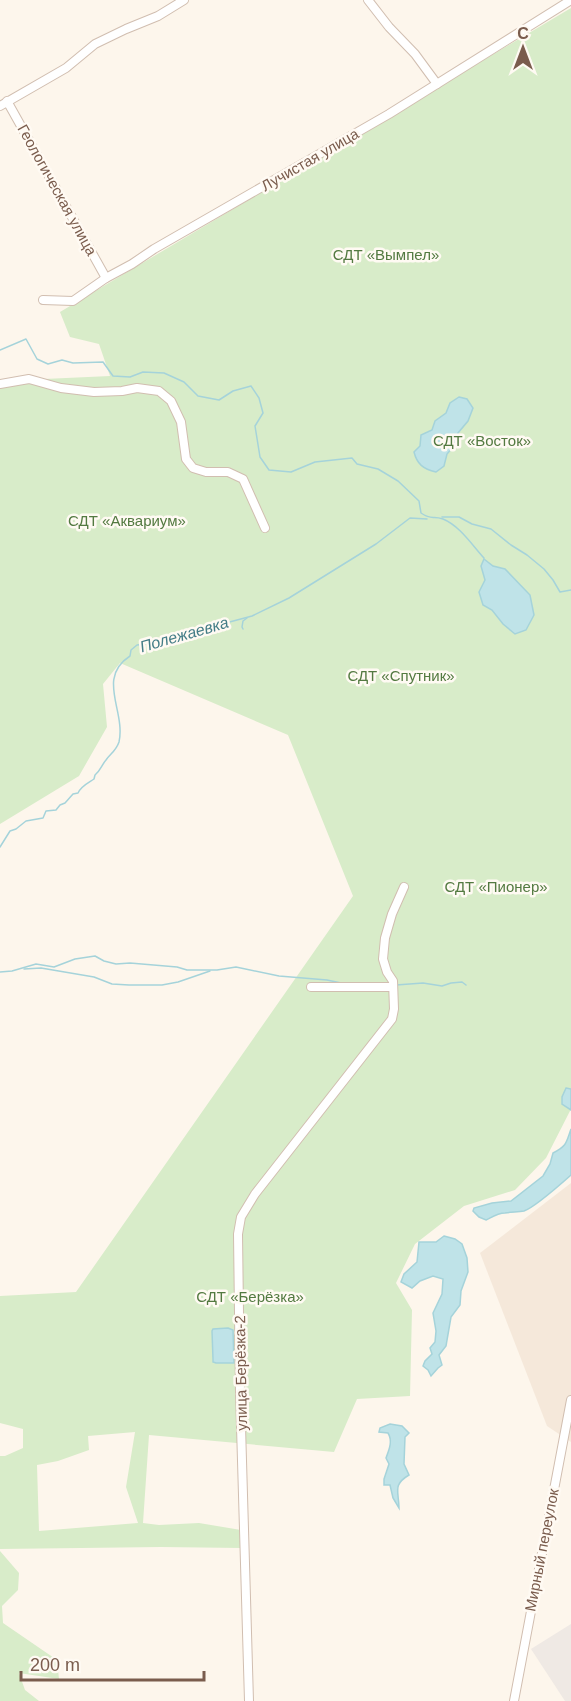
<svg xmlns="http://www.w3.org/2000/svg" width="571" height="1701" viewBox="0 0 571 1701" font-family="Helvetica,sans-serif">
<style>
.residential{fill:#f5e8da}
.industrial{fill:#efe9e4}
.green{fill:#d8ecc9;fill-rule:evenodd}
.water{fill:#bfe3e8;stroke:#a5d3da;stroke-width:1.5}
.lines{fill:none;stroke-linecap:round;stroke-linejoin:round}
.stream{stroke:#a5d3da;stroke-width:1.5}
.minor-casing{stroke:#d1beb0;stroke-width:10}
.minor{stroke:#fff;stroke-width:8}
.labels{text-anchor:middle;stroke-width:5;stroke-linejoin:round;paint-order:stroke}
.street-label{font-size:15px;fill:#7a5c4d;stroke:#fffaf3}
.park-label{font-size:15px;fill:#537a41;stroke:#fffaf3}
.water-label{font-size:16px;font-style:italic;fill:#437c86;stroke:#fffaf3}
</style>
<rect width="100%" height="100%" fill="#fdf6ec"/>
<polygon class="residential" points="571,1183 571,1442 547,1426 480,1253"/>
<polygon class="industrial" points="571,1624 571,1701 565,1701 531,1649"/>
<g class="green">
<path d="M 571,8 L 571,1109 L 546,1158 L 515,1190 L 464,1206 L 415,1244 L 396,1283 L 412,1310 L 410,1396 L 357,1399 L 334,1452 L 149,1435 L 143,1523 L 159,1525 L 199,1523 L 241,1530 L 242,1548 L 161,1547 L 0,1549 L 0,1456 L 5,1456 L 23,1448 L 23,1429 L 0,1423 L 0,1296 L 76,1292 L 353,896 L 288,735 L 120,663 L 103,684 L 107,727 L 79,776 L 0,824 L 0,381 L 110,376 L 99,344 L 70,337 L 60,312 ZM 135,1432 L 126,1487 L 138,1523 L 39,1531 L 37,1465 L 58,1461 L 89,1450 L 88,1436 Z"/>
<polygon points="0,1551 19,1573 18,1590 2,1606 3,1623 57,1660 59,1679 19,1673 25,1690 39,1701 0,1701"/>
</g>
<g class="water">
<path d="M 459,397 L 467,399 L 473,408 L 468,421 L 458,433 L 453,447 L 447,454 L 444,466 L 436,472 C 423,469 417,464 414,452 L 420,446 L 421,435 L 432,430 L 435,421 L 446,413 L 450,403 Z"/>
<polygon points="484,559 493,566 505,569 530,595 534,615 526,630 515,634 503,624 492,610 483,605 479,592 485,580 481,566"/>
<polygon points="566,1088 571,1089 571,1110 562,1104 562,1097"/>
<path d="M 571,1129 L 571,1175 C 562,1183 535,1207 524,1211 C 518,1212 511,1212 505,1213 C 498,1213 492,1217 486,1220 L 479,1217 L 473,1211 L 474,1208 L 492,1203 L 511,1201 L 543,1176 L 550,1164 L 553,1153 C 567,1146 566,1143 571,1129 Z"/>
<polygon points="444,1236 455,1239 462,1244 467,1258 468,1272 461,1291 460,1305 451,1317 446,1346 439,1355 442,1365 438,1368 431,1376 428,1370 423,1366 425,1361 432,1354 430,1348 435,1342 436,1331 433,1313 442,1294 443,1279 433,1276 420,1281 412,1288 401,1282 404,1274 417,1262 419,1242 436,1242"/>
<polygon points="228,1328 233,1330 234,1363 216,1363 213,1362 213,1359 212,1331 213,1329"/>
<path d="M 390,1424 L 402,1426 L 409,1433 L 405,1437 L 404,1464 L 409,1475 C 392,1485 399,1492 399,1508 L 393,1498 L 390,1485 L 384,1485 L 384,1479 L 389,1464 L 386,1458 C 389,1450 393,1441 388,1433 L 379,1432 L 380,1428 Z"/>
</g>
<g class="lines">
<g class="stream">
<path d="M 0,350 L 26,339 L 37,359 L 48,364 L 62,360 L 73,363 L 103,362 L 113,376 L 130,377 L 143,372 L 164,373 L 184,382 L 198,396 L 219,400 L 233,391 L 251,386 L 259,398 L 263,413 L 255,426 L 260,457 L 269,470 L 291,472 L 315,462 L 352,458 L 357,464 L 378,469 L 398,481 L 419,501 L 421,513 C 433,521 432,515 443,519 C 460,526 472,545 484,558"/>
<polyline points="442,517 459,517 472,524 491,529 511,545 527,555 544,569 553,580 560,592 571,590"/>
<polyline points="243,629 242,627 243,621 247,618"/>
<path d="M 0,847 L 10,831 L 16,829 L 26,821 L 43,818 L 46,811 L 56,810 L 60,805 L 65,803 L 73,794 L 78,793 C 81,786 88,783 94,779 L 95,775 C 101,770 101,766 106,760 C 110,754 116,751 119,742 C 126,711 96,678 130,656 L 131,650 L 137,645 L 146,644 L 150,641 L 158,639 L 166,639 L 252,616 L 289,598 L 376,544 L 410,518 L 427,519"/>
<polyline points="24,969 41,968 94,977 112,984 129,985 162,985 178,982 210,971"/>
<polyline points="0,972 12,971 36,964 54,967 75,959 95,956 104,961 116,964 130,963 177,967 187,970 217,970 236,967 279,976 327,980 341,983"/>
<polyline points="396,985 423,983 442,986 451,983 462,982 466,985"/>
</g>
<defs>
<g id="minor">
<polyline points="368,0 389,27 415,54 437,84"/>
<polyline points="7,101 106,278"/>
<polyline points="0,106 66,68 95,44 126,29 158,16 184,0"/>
<polyline points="43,300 73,301 106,278 132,264 154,249 389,114 571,0"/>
<polyline points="0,384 29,379 61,388 94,392 122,391 137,388 159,391 171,401 181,422 186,459 193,468 206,472 228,472 243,479 265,528"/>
<polyline points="311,987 392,987"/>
<polyline points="249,1701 240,1392 238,1234 241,1217 255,1194 392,1019 394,1009 393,981 387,972 383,959 385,938 392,914 404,887"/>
<polyline points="514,1701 571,1400"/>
</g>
</defs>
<use href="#minor" class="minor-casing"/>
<use href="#minor" class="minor"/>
</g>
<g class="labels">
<g class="street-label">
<text transform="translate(310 160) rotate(-30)" y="5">Лучистая улица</text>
<text transform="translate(57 190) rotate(61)" y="5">Геологическая улица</text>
<text transform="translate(241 1373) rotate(-91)" y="5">улица Берёзка-2</text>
<text transform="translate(542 1550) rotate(-79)" y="5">Мирный переулок</text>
</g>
<g class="park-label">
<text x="386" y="260">СДТ «Вымпел»</text>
<text x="482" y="446">СДТ «Восток»</text>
<text x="127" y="526">СДТ «Аквариум»</text>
<text x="401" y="681">СДТ «Спутник»</text>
<text x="496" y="892">СДТ «Пионер»</text>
<text x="250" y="1302">СДТ «Берёзка»</text>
</g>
<g class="water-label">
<text transform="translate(184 634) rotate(-16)" y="6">Полежаевка</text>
</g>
</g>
<g transform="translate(523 48)" stroke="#fffaf3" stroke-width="4.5" paint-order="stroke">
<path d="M0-4.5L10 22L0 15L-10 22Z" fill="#7a5c4d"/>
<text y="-9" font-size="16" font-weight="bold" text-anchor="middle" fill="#7a5c4d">С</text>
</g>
<path d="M21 1671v9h183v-9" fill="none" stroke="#7a5c4d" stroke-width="3"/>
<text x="30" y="1671" font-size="18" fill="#7a5c4d" stroke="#fffaf3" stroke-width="4.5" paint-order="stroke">200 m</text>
</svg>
